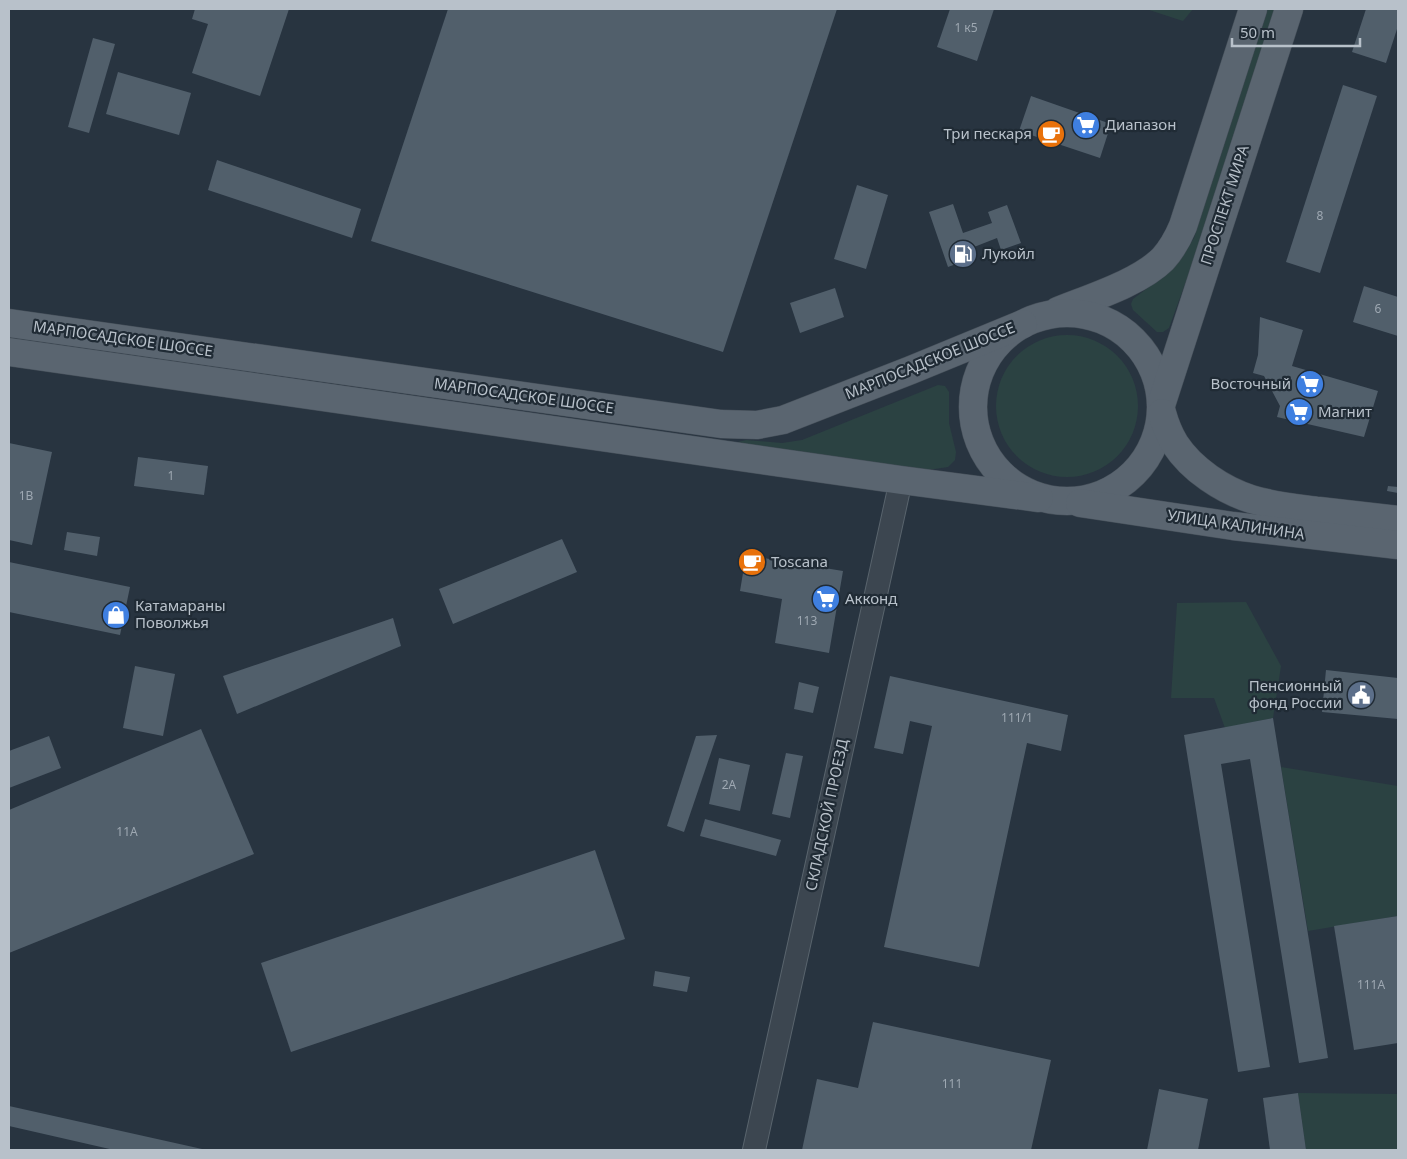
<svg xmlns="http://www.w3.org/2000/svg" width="1407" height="1159" viewBox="0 0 1407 1159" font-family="'Noto Sans',sans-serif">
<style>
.green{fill:#2b4242}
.building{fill:#515f6b}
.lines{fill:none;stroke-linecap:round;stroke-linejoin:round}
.minor-casing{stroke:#59646d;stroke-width:24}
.major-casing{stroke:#454f59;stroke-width:29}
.minor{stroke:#3c4650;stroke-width:22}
.major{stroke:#5a6570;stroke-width:28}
.labels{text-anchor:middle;stroke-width:4.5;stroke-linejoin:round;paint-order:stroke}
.number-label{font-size:12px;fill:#9ea8b2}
.poi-label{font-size:15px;fill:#b8c1ca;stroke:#202b35;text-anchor:start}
.street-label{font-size:15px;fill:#b8c1ca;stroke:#202b35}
</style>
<rect width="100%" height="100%" fill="#283440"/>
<g class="green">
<polygon points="1146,9 1193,9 1183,21"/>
<polygon points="1268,9 1275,9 1198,248 1169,328 1163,332 1157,332 1133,310 1131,304 1133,299 1157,281 1180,260 1194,238"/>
<circle cx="1067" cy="406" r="71"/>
<polygon points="938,385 945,386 949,392 949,423 956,452 955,460 948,467 928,470 742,446 738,442 746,440 782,443 802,440"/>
<polygon points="1246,602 1281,666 1273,718 1225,728 1214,698 1171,698 1177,603"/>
<polygon points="1281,767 1398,786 1398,916 1308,931"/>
<polygon points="1298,1093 1398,1094 1398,1150 1306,1150"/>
</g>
<g class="building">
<polygon points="195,9 289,9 260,96 192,73 208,24 192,19"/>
<polygon points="448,9 837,9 723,352 371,241"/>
<polygon points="950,9 994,9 977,61 937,47"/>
<polygon points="1366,9 1398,9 1398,26 1386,63 1352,52"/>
<polygon points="93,38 115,44 89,133 68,127"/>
<polygon points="118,72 191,93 179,135 106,114"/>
<polygon points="1343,85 1377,96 1320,273 1286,262"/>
<polygon points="1031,96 1111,124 1100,158 1019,131"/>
<polygon points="217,160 361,209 352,238 208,190"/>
<polygon points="857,185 888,195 866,269 834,259"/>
<polygon points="953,204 963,233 992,223 988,212 1007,205 1021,243 1001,250 997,238 969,249 972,258 948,267 929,212"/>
<polygon points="1364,286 1398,297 1398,336 1353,322"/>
<polygon points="835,288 844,317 800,333 790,303"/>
<polygon points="1260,317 1303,330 1292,366 1378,391 1364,437 1277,417 1280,406 1264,376 1253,373 1258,355"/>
<polygon points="9,443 52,452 32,545 9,540"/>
<polygon points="138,457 208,466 204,495 134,486"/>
<polygon points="1388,486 1398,487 1398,493 1387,491"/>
<polygon points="67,532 100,537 97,556 64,550"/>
<polygon points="562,539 577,572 453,624 439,589"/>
<polygon points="746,555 843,571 829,653 775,643 782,599 740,591"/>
<polygon points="9,562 130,587 120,635 9,612"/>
<polygon points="393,618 401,646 237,714 223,676"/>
<polygon points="135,666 175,674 163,736 123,728"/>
<polygon points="1326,670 1398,678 1398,719 1322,712"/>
<polygon points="890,676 1068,715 1061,751 1027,743 979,967 884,947 932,726 910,721 903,754 874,748"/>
<polygon points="799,682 819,687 813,713 794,709"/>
<polygon points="1273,718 1328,1058 1299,1063 1250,759 1221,764 1270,1067 1238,1072 1184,735"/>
<polygon points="201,729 254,854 9,953 9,810"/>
<polygon points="717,735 684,832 667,826 696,736"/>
<polygon points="49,736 61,768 9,788 9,751"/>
<polygon points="786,753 803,756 790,818 772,814"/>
<polygon points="719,758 750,765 740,811 709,804"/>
<polygon points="705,819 781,840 776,856 700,836"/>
<polygon points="595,850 625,939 291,1052 261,963"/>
<polygon points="1398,916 1398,1043 1354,1050 1334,926"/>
<polygon points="655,971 690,977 687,992 653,986"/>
<polygon points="873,1022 1051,1060 1031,1150 802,1150 817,1079 858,1088"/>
<polygon points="1159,1089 1208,1099 1198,1150 1147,1150"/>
<polygon points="1298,1093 1306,1150 1270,1150 1263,1098"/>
<polygon points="9,1106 202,1149 202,1150 114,1150 9,1126"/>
</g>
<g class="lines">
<defs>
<polyline id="minor" points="754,1150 901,480"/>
<g id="major">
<path d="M 1058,311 C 1090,298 1139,283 1163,259 C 1172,249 1178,238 1183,226 L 1253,9"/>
<circle cx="1067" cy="407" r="94"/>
<polyline points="9,323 721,424 757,425 783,420 911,370 1023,324"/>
<polyline points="9,352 901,480 1039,498"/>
<polyline points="1162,402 1289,9"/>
<path d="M 1162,413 C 1165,424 1169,434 1175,444 C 1192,470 1223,490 1251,499 C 1273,506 1296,508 1319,511 C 1345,514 1372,517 1398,520"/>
<polyline points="1080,503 1233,526 1398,545"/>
</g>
</defs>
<use href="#minor" class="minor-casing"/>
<use href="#major" class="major-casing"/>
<use href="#minor" class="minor"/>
<use href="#major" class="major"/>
</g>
<defs>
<symbol id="supermarket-disc" viewBox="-11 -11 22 22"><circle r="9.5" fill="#3f7fe0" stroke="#202b35"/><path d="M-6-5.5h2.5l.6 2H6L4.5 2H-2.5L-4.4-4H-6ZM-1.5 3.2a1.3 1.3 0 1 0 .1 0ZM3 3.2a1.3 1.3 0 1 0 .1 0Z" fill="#fff"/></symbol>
<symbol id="cafe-disc" viewBox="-11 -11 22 22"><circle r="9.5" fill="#e8710a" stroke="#202b35"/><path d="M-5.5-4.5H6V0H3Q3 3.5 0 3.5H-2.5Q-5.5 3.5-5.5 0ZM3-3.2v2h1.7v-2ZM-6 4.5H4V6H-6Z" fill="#fff"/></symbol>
<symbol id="fuel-disc" viewBox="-11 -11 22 22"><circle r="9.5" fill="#5c6f8a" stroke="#202b35"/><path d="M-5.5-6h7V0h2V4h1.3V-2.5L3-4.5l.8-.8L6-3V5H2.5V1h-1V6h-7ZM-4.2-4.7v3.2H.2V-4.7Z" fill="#fff"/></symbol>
<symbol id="shop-disc" viewBox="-11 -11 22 22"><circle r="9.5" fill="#3f7fe0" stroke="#202b35"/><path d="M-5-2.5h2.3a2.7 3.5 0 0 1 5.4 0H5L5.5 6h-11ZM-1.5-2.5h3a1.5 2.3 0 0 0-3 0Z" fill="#fff"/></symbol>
<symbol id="civic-disc" viewBox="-11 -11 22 22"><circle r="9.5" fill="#5c6f8a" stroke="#202b35"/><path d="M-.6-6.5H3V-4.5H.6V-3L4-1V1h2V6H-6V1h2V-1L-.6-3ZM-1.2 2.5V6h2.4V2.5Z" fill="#fff"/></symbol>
</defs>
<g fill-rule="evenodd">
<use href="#supermarket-disc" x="1070" y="109" width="32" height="32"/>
<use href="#cafe-disc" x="1035" y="118" width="32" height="32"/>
<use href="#fuel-disc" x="947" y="238" width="32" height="32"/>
<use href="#supermarket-disc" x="1294" y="368" width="32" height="32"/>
<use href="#supermarket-disc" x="1283" y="396" width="32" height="32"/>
<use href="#cafe-disc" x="736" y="546" width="32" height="32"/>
<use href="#supermarket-disc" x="810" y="583" width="32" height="32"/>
<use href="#shop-disc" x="100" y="599" width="32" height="32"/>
<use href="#civic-disc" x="1345" y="679" width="32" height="32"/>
</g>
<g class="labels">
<g class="number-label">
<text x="966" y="32">1 к5</text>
<text x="1320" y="220">8</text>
<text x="1378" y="313">6</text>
<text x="171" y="480">1</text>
<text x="26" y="500">1В</text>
<text x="807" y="625">113</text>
<text x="1017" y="722">111/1</text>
<text x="729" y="789">2А</text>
<text x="127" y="836">11А</text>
<text x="1371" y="989">111А</text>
<text x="952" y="1088">111</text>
</g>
<g class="poi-label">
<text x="1105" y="130">Диапазон</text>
<text x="1032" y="139" text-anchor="end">Три пескаря</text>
<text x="982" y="259">Лукойл</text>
<text x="1291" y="389" text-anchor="end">Восточный</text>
<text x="1318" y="417">Магнит</text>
<text x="771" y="567">Toscana</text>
<text x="845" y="604">Акконд</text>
<text x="135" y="611">Катамараны<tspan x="135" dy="17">Поволжья</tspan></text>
<text x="1342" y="691" text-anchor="end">Пенсионный<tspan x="1342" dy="17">фонд России</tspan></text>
</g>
<g class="street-label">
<text transform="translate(1225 205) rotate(-72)" y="5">ПРОСПЕКТ МИРА</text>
<text transform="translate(123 339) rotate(8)" y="5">МАРПОСАДСКОЕ ШОССЕ</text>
<text transform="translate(930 361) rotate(-22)" y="5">МАРПОСАДСКОЕ ШОССЕ</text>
<text transform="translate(524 396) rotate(8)" y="5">МАРПОСАДСКОЕ ШОССЕ</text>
<text transform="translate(1236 525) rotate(8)" y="5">УЛИЦА КАЛИНИНА</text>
<text transform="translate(827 815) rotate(-78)" y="5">СКЛАДСКОЙ ПРОЕЗД</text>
</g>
</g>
<rect width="1407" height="1159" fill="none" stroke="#b8c1ca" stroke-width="20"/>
<path d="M1232 38v8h128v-8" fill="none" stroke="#b8c1ca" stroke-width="2.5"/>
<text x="1240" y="38" font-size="15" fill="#b8c1ca" stroke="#202b35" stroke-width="4" paint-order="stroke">50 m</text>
</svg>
